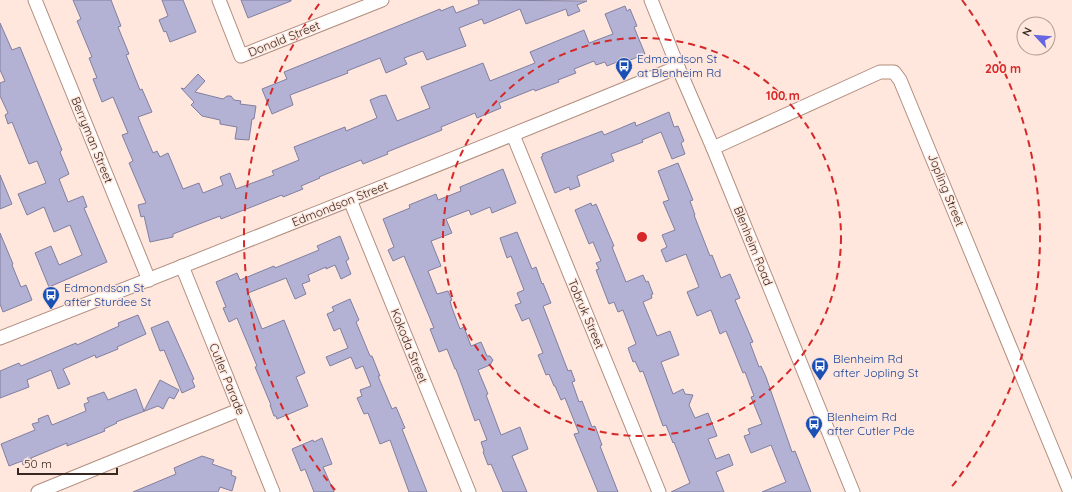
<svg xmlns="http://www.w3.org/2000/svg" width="1072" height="492" viewBox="0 0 1072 492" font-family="Quicksand,sans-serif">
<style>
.building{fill:#b3b2d5;stroke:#817fa0}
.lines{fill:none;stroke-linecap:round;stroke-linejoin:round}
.minor-casing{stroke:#b28e7f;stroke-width:15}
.minor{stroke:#fff;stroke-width:13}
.ring{fill:none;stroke:#d62828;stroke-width:2;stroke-dasharray:7 5}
.labels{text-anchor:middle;stroke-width:3;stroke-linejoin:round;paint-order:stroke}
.street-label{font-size:12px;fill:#372822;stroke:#ffe7dd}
.transit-label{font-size:12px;fill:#164399;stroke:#ffe7dd;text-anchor:start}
.centre{fill:#d62828;stroke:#ffe7dd;stroke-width:2}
.ring-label{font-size:12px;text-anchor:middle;font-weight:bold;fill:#d62828;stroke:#ffe7dd;stroke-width:3;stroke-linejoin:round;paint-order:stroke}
</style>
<rect width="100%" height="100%" fill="#ffe7dd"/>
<g class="building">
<polygon points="73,0 111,0 121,26 118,27 129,54 126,55 140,90 142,89 152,112 138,117 153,153 157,151 160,157 168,153 183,189 199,183 203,193 223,185 220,177 230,173 236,189 274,175 272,171 299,160 294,147 345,127 346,131 377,118 370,100 380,96 386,95 397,121 430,108 421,87 483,63 490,81 535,63 530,52 584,30 589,43 613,34 605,14 625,6 627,11 630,9 637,26 634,27 645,54 623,63 622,60 607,66 605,62 596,65 594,61 574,69 576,73 558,80 559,82 535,91 534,89 499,103 501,108 477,118 475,113 441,127 442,130 387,152 388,154 363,164 361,160 319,177 320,178 301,186 303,189 283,197 282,195 221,219 220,216 173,234 173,237 150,242 144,216 141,217 138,205 146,203 129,163 133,161 122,135 128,133 113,97 102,102 93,79 97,78 89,58 92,57 77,21 81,19"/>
<polygon points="162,0 183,0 196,32 170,42 166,31 164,32 159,20 168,16"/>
<polygon points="241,0 291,0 291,1 248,18"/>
<polygon points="478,0 587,1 577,5 580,11 568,16 566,9 526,24 520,9 484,24 482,19 459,28 466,46 427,60 423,51 404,58 407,64 386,73 380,58 347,71 348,73 290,95 293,105 272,114 262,89 287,79 284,72 440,9 441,11 453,6 456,13 479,4"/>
<polygon points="0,23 12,50 20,47 62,150 60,152 69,174 59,179 68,202 83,196 87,207 84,208 107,262 49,287 35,253 51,246 59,265 82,255 70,225 54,232 44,207 27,215 18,194 46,183 37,161 29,164 12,122 8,124 5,115 8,113 0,96 0,83 5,81 0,70"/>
<polygon points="198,74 205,81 195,92 223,99 227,96 231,96 234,100 241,101 240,104 256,106 254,119 252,119 249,140 235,139 237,127 220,124 220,120 202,116 191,105 194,102 181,88 184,89"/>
<polygon points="669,112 674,127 678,126 684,141 681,143 685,154 672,159 661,132 642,140 643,142 611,154 614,161 577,176 580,186 570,190 569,187 555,193 541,157 543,156 542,154 602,131 604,135 635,122 636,126"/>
<polygon points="678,163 693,200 690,201 695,215 694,215 710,256 712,255 721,278 730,274 740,298 735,300 753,342 750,343 759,367 761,366 766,377 792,452 795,451 811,492 762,492 786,482 771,445 751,453 744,436 750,434 748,429 762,424 751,397 754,396 745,372 743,373 726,331 720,334 711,310 697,316 687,292 699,287 686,254 666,262 661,250 667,247 662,235 675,230 663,202 669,200 658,171"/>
<polygon points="503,169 516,203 492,213 490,207 471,215 469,210 446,219 452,233 431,241 441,266 428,271 437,294 448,291 452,300 450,301 452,308 460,329 464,327 471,346 481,342 487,356 490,356 493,360 490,365 478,370 488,394 486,395 501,435 520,427 528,449 512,456 527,492 503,492 491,464 488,465 483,452 484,451 481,442 487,440 479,419 475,421 456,369 455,369 447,349 439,352 430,329 434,328 404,256 393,261 388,250 394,247 383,219 410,208 409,205 436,194 438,200 461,191 460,187"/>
<polygon points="0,175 12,204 0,209"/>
<polygon points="591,203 592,206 596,204 614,246 612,247 626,282 643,275 646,282 648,281 653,294 651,295 652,298 643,302 657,336 670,331 679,355 661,362 673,394 683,389 685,394 693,395 689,405 695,418 708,413 717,436 708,439 716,459 729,454 733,465 716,472 724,492 671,492 690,483 674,442 673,443 666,425 663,426 643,371 640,372 635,361 633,362 628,348 636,344 623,310 618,312 614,302 609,304 596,270 599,269 596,263 601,261 593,242 589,244 575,210"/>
<polygon points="517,232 532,269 536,267 542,284 543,283 551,303 543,306 568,371 571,370 575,381 572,382 579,402 582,401 592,427 595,426 602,445 600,446 618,492 598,492 574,434 579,433 565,398 561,400 555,386 554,386 549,374 546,375 538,355 543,353 529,318 522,321 515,305 521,303 517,293 524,290 511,256 507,258 500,238"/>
<polygon points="0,233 13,264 12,265 21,287 26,285 32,300 3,312 0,304"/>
<polygon points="340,236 349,259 346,261 351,274 341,279 335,265 326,269 326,267 308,275 310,281 302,284 306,294 295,299 286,278 248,293 262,329 284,320 305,373 296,377 308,406 277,419 276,416 274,416 270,405 271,405 255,367 257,366 237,318 229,322 223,308 226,307 216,282 237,273 240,280 274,266 275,268 319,250 317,246"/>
<polygon points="350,299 359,320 356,322 370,356 372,356 380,376 378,376 392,409 396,407 405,428 402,429 427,492 409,492 390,440 380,444 368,413 364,414 357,398 362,396 360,390 371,386 363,366 356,369 351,357 330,366 326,357 348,348 340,328 334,331 327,314 334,311 332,307"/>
<polygon points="138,315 146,334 117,347 118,349 96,358 95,355 63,369 70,384 58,389 51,370 27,380 29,387 0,398 0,371 19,363 21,366 76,343 77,345 119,326 118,323"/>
<polygon points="168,321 194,379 192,380 195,387 182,393 164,350 160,351 151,328"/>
<polygon points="160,380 179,390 174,399 169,397 163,409 158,406 116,422 117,423 104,429 105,431 67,446 67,443 31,458 32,461 23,465 22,461 9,466 1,444 35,430 32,424 39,422 38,419 48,415 52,425 86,411 84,404 89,402 87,398 104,392 108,400 136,389 144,411"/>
<polygon points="322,438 332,464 323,467 334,492 314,492 305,469 301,471 292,449 313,440 314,442"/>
<polygon points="202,456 214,460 212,464 232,471 231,475 236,477 232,491 220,487 218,492 133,492 176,474 174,468"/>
</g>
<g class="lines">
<defs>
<g id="minor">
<polyline points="35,0 149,280"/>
<polyline points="219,0 241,56 382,0"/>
<polyline points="651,0 678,67 713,148 853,492"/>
<polyline points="513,135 659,492"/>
<polyline points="713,148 880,72 894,72 900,80 1070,492"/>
<polyline points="350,200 469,492"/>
<polyline points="182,266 273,492"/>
<path d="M 0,338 C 227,249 453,160 678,67"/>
<polyline points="38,492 239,410"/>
</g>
</defs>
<use href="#minor" class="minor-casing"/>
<use href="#minor" class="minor"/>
</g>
<g class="ring">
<circle cx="642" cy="237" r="199"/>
<path d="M335 490A398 398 0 0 1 322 0M962 0A398 398 0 0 1 949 490"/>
</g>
<defs>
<symbol id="bus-pin" viewBox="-11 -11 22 30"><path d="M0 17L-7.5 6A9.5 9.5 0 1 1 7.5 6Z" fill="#1a4fb4" stroke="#ffe7dd"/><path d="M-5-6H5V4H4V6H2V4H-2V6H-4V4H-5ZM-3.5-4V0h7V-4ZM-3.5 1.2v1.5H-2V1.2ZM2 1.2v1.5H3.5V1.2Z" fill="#fff"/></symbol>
</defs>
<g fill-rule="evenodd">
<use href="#bus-pin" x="614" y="56" width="20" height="27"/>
<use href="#bus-pin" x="41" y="285" width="20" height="27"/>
<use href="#bus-pin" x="810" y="356" width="20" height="27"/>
<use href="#bus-pin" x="804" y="414" width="20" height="27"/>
</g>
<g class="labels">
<g class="street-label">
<text transform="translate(284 39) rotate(-22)" y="4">Donald Street</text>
<text transform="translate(92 140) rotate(68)" y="4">Berryman Street</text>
<text transform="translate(946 190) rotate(68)" y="4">Jopling Street</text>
<text transform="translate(340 204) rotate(-22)" y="4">Edmondson Street</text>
<text transform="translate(753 246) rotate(68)" y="4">Blenheim Road</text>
<text transform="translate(586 314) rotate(67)" y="4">Tobruk Street</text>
<text transform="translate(409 346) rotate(68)" y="4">Kokoda Street</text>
<text transform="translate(227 379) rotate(68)" y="4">Cutler Parade</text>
</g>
<g class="transit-label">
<text x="637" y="63">Edmondson St<tspan x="637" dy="14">at Blenheim Rd</tspan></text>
<text x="64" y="292">Edmondson St<tspan x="64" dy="14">after Sturdee St</tspan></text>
<text x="833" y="363">Blenheim Rd<tspan x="833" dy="14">after Jopling St</tspan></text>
<text x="827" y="421">Blenheim Rd<tspan x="827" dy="14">after Cutler Pde</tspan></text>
</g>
</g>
<circle cx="642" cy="237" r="6" class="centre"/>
<g class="ring-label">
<text x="1003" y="73">200 m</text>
<text x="783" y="100">100 m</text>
</g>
<g transform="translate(1036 36) rotate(296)"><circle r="19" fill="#ffe7dd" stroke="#af9b92"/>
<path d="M0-3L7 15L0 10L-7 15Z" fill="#6768e1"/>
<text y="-6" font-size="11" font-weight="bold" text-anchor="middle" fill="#372822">N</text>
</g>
<path d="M18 468v6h99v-6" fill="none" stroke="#372822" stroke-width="2"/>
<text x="24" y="468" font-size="12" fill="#372822" stroke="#ffe7dd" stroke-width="3" paint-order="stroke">50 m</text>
</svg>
